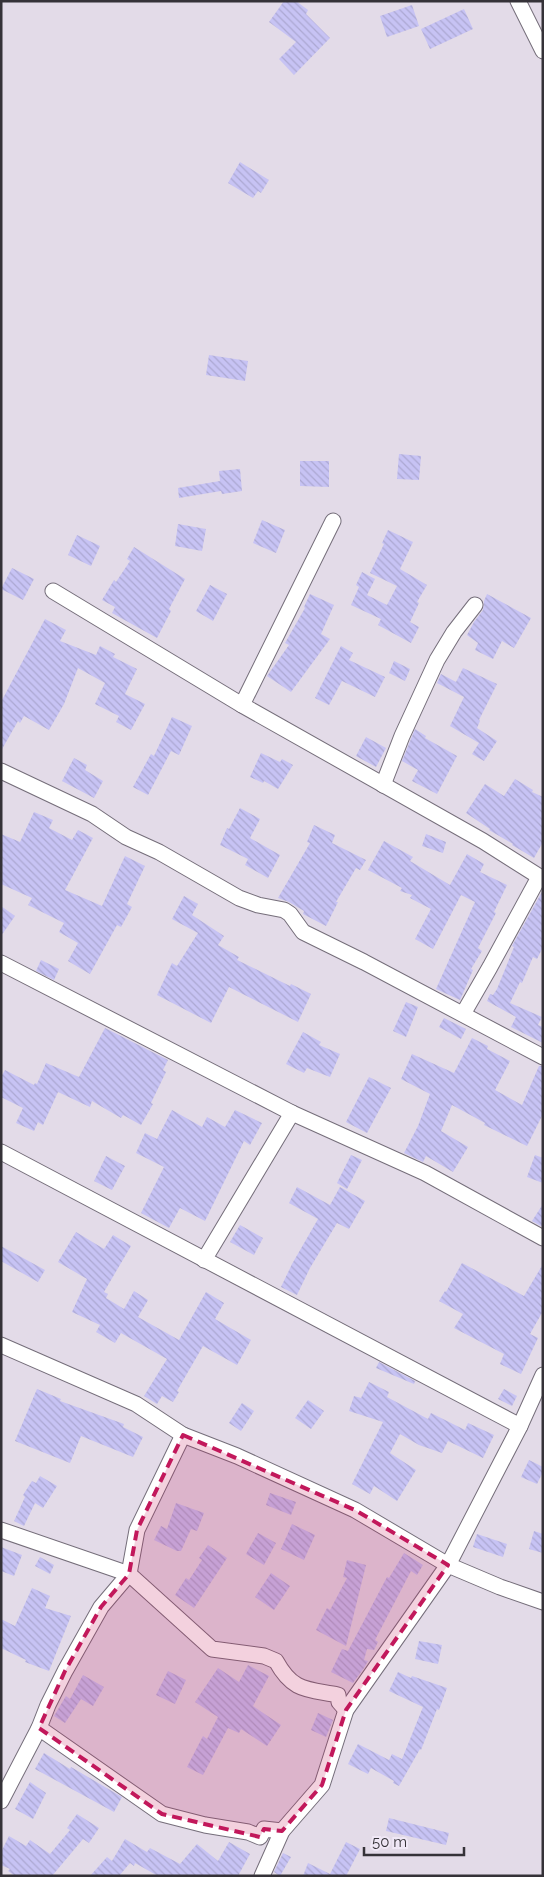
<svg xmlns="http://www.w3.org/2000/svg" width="544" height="1877" viewBox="0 0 544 1877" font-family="Raleway,sans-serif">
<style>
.building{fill:url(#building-back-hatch)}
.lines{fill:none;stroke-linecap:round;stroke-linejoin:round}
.street-casing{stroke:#756e7a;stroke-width:17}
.street{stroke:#fff;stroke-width:15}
.marked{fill:#c2185b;fill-opacity:0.2;stroke:#c2185b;stroke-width:4;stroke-dasharray:10 6;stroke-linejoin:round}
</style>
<defs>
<pattern id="building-back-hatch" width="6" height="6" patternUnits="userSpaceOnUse" patternTransform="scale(1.25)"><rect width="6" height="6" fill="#c7c3f4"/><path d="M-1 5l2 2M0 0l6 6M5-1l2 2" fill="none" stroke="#aca8d2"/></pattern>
</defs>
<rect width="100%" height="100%" fill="#e3dbe8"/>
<g class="building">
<polygon points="284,1 296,1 308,10 306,14 330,38 294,75 279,59 296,42 269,22"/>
<polygon points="412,5 419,26 387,37 380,16"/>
<polygon points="464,9 473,29 430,49 421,29"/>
<polygon points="240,162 269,180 261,193 258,191 253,198 228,183"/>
<polygon points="209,355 248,361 245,381 206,375"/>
<polygon points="399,454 421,456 419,480 397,479"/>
<polygon points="300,461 329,461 329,487 300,486"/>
<polygon points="240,469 242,491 222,494 221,491 179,498 178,488 220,481 219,471"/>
<polygon points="262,520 285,530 276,553 253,543"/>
<polygon points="178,524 206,529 202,551 175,546"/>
<polygon points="388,530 413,542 400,569 427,585 417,602 419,603 410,622 419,627 411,643 378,625 381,619 351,605 359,587 356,585 362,572 375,579 367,595 387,605 397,586 370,573 384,544 382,543"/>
<polygon points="77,535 100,546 91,566 68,555"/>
<polygon points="134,547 185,579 169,609 171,611 157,638 112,613 115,607 102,600 114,580 116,582 130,561 127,559"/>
<polygon points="12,568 34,579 23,600 1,589"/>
<polygon points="210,585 227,594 213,621 196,611"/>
<polygon points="310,594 334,605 321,634 330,639 291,692 267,676 289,645 285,643 305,608 304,607"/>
<polygon points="487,594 531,618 514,648 502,641 493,659 475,650 478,643 467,635 474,622 483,610 484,601"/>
<polygon points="45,619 66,630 60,641 96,655 100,646 115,654 113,657 137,669 125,694 145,704 131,730 116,722 119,716 95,704 105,683 78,668 64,704 49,730 24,716 20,723 18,721 1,751 1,702"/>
<polygon points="341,646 353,653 349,660 385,677 375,697 342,681 329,705 315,698"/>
<polygon points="394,661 410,669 405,681 389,673"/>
<polygon points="463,668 497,684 479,720 480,721 477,728 497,741 484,761 472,754 479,743 450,726 464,697 437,683 441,674 456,682"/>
<polygon points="172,717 192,726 179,755 171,751 148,795 133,787 151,754 154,756"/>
<polygon points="415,729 426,736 425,738 457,756 437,794 412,781 418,770 402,761"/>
<polygon points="366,737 386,748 376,767 356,756"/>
<polygon points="261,753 280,762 282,759 293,765 278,789 264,781 263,783 250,777"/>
<polygon points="74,758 87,765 85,770 103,781 94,798 62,781"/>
<polygon points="515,779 533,790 532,792 543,797 543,842 534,858 512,845 513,844 489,830 490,829 466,813 485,784 504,796"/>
<polygon points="240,808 260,819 250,838 280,855 268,878 245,865 248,859 220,845 227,828 229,829"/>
<polygon points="34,812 53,820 49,828 72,840 78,830 93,838 65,890 102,906 125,856 145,866 127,904 132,907 121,927 117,925 90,974 68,961 78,943 59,932 64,923 28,905 32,898 1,884 1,834 20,842"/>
<polygon points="314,825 335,835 332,843 366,860 360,870 356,868 336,902 338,902 326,926 303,914 304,911 289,902 278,898 310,843 307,842"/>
<polygon points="426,834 446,842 443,853 422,846"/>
<polygon points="384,841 413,857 410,861 450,885 467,854 484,864 480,872 507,885 494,912 496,913 478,948 482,951 471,969 473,970 460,1000 436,989 475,902 461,895 433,949 415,939 431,909 410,898 412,895 400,891 402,888 368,870"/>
<polygon points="543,890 543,947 537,959 533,957 522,983 520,982 510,1003 542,1017 538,1025 543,1027 543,1043 511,1027 516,1017 487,1001 490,994 493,995 497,989 514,947 512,946"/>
<polygon points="184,896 198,904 192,915 224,936 218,945 239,957 237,960 290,986 291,984 311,994 298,1022 229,987 211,1023 157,995 172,963 177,966 198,933 172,919"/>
<polygon points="1,906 15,916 1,936"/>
<polygon points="41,960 59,969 54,980 36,971"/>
<polygon points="406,1002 418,1007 406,1037 393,1031"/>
<polygon points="444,1018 466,1029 461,1039 439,1027"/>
<polygon points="105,1028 168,1060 163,1070 166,1072 151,1103 153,1104 141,1125 123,1115 121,1118 92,1101 90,1107 58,1092 43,1125 38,1122 34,1131 16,1123 23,1108 1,1097 1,1077 5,1070 34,1085 35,1083 37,1084 46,1063 79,1077"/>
<polygon points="303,1032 321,1042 319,1045 340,1054 330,1077 307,1068 304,1073 286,1064"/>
<polygon points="472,1038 488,1046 487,1049 510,1061 495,1090 522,1105 539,1066 543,1066 543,1114 527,1146 484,1125 485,1123 452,1105 441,1131 468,1147 453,1172 426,1156 423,1162 404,1153 418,1126 430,1094 401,1079 412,1054 454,1073"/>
<polygon points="369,1077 391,1088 367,1133 346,1122"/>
<polygon points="172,1110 202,1127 207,1117 225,1127 235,1110 262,1123 250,1145 244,1141 205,1221 180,1208 169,1228 141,1213 164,1167 136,1153 145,1133 157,1139"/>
<polygon points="351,1155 362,1160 347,1189 337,1183"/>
<polygon points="535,1155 543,1158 543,1183 527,1177"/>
<polygon points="106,1156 125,1166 112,1190 94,1181"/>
<polygon points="297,1187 330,1205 340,1187 365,1201 349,1229 337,1223 310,1268 297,1295 281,1287 292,1264 318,1219 289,1203"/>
<polygon points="543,1204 543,1227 532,1221"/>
<polygon points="240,1225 263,1238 254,1255 230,1242"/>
<polygon points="76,1232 104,1249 113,1235 131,1246 104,1292 108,1294 106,1298 124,1309 134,1291 148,1300 138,1317 179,1340 206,1292 224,1303 215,1319 251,1340 237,1365 203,1346 177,1391 179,1392 173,1402 162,1396 157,1404 144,1396 167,1359 121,1333 115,1343 96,1332 100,1325 72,1312 87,1279 58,1262"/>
<polygon points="1,1246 45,1270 38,1282 1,1261"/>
<polygon points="462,1263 524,1296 543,1264 543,1311 530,1334 538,1338 521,1374 500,1364 504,1354 454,1328 463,1314 439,1301 445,1291 446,1292"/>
<polygon points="379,1362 415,1381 414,1384 376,1368"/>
<polygon points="369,1382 389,1392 387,1397 428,1419 431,1413 465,1430 468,1423 494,1435 483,1458 448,1441 442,1453 419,1445 400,1434 390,1453 416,1470 397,1501 374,1486 370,1494 352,1484 383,1422 349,1411 354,1396 361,1398"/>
<polygon points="37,1389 61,1399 60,1401 124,1424 123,1427 143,1437 133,1457 81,1436 70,1463 15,1441"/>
<polygon points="504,1389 517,1396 512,1406 498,1399"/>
<polygon points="308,1400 324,1411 311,1429 295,1418"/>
<polygon points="242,1403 254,1411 241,1431 229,1423"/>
<polygon points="529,1460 543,1467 543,1472 537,1484 521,1477"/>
<polygon points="40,1476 57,1486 43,1508 35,1503 24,1526 14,1521 25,1497 23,1495 32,1481 36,1483"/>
<polygon points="270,1493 296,1502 291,1515 266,1505"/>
<polygon points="176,1503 204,1513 197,1531 191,1529 181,1551 177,1551 154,1540 161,1526 167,1529"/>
<polygon points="292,1524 315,1535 304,1560 281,1549"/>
<polygon points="534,1531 543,1534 543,1553 529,1549"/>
<polygon points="258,1533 276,1543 264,1565 246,1554"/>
<polygon points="477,1534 507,1544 503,1557 473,1547"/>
<polygon points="208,1545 227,1558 194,1608 175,1595 186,1578 189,1580 202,1560 199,1558"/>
<polygon points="1,1547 22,1555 14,1576 1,1571"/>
<polygon points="404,1553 423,1565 417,1575 411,1571 375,1640 378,1642 374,1650 367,1649 364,1660 368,1661 364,1668 353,1683 331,1672 342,1649 348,1651 387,1577 389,1578"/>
<polygon points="40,1557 54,1565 50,1574 35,1566"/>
<polygon points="347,1560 366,1565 346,1646 316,1630 327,1608 330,1610 347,1578 343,1577"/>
<polygon points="271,1573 290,1586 274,1610 255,1597"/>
<polygon points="32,1588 50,1596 45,1608 71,1616 49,1671 25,1662 26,1660 1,1648 1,1619 15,1626"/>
<polygon points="419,1641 442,1645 438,1664 415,1659"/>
<polygon points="248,1665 269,1676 253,1706 281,1725 267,1746 241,1729 239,1733 228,1728 203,1775 187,1767 203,1736 207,1739 218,1717 195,1702 218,1668 239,1682"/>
<polygon points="168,1671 186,1680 175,1704 156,1695"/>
<polygon points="398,1672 411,1678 412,1676 447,1688 439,1710 437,1709 421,1750 420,1749 399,1786 393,1783 394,1781 371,1768 368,1774 348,1764 358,1744 389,1760 392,1754 402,1759 423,1707 389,1691"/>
<polygon points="83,1675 104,1687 93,1706 81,1699 65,1723 54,1716 66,1696 70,1699"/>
<polygon points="318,1713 333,1720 326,1737 311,1730"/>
<polygon points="44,1753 70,1769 71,1767 122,1797 114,1812 35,1769"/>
<polygon points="30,1782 46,1793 33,1819 15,1809"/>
<polygon points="77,1814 99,1828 89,1843 83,1839 52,1876 15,1876 8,1871 10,1869 1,1865 1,1852 9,1836 26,1846 30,1840 50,1854 70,1830 67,1828"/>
<polygon points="389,1818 449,1833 446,1845 386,1831"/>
<polygon points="125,1839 147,1852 150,1848 180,1864 197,1844 218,1861 229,1842 250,1854 238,1876 158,1876 135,1863 134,1866 130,1863 119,1876 90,1876 107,1857 112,1861"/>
<polygon points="346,1842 360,1849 346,1876 303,1876 308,1863 330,1874"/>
<polygon points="283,1853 291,1857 280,1876 274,1872"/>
</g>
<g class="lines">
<defs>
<g id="street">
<polyline points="518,1 543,51"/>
<polyline points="53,591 242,705 483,841 543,879"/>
<polyline points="242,705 333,521"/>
<polyline points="1,771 92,814 126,837 159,852 239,898 258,905 284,910 290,914 303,932 364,962 543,1057"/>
<polyline points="383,785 402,736 437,660 454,632 475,605"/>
<polyline points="1,963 292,1113 425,1173 543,1238"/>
<polyline points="463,1014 490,967 539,877"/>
<polyline points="1,1152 520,1426"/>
<polyline points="204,1260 292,1113"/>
<polyline points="1,1345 136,1404 183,1435 237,1456 355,1510 448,1565 500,1587 543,1602"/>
<path d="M 1,1530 L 129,1574 L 212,1649 L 264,1656 L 276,1661 C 293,1692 307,1689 338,1695 L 339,1702 L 346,1710"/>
<polyline points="39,1728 162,1814 205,1825 248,1832 260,1837 264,1829 282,1831"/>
<polyline points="1,1801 39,1728 48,1705 65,1671 101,1607 129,1574 137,1530 183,1435"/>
<polyline points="262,1876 282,1831 322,1785 346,1710 448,1565 520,1426 543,1375"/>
</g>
</defs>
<use href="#street" class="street-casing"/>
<use href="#street" class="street"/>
</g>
<path class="marked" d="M 183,1435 L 355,1510 L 448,1565 L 346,1710 L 322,1785 L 282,1831 L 264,1829 L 260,1837 L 162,1814 L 39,1728 L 65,1671 L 101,1607 L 129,1574 L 137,1530 Z"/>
<rect width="544" height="1877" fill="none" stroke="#353238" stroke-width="5"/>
<path d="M364 1847v8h100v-8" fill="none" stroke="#353238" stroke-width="2.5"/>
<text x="372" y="1847" font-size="15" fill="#353238" stroke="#f0e8f6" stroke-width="4" paint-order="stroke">50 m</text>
</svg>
